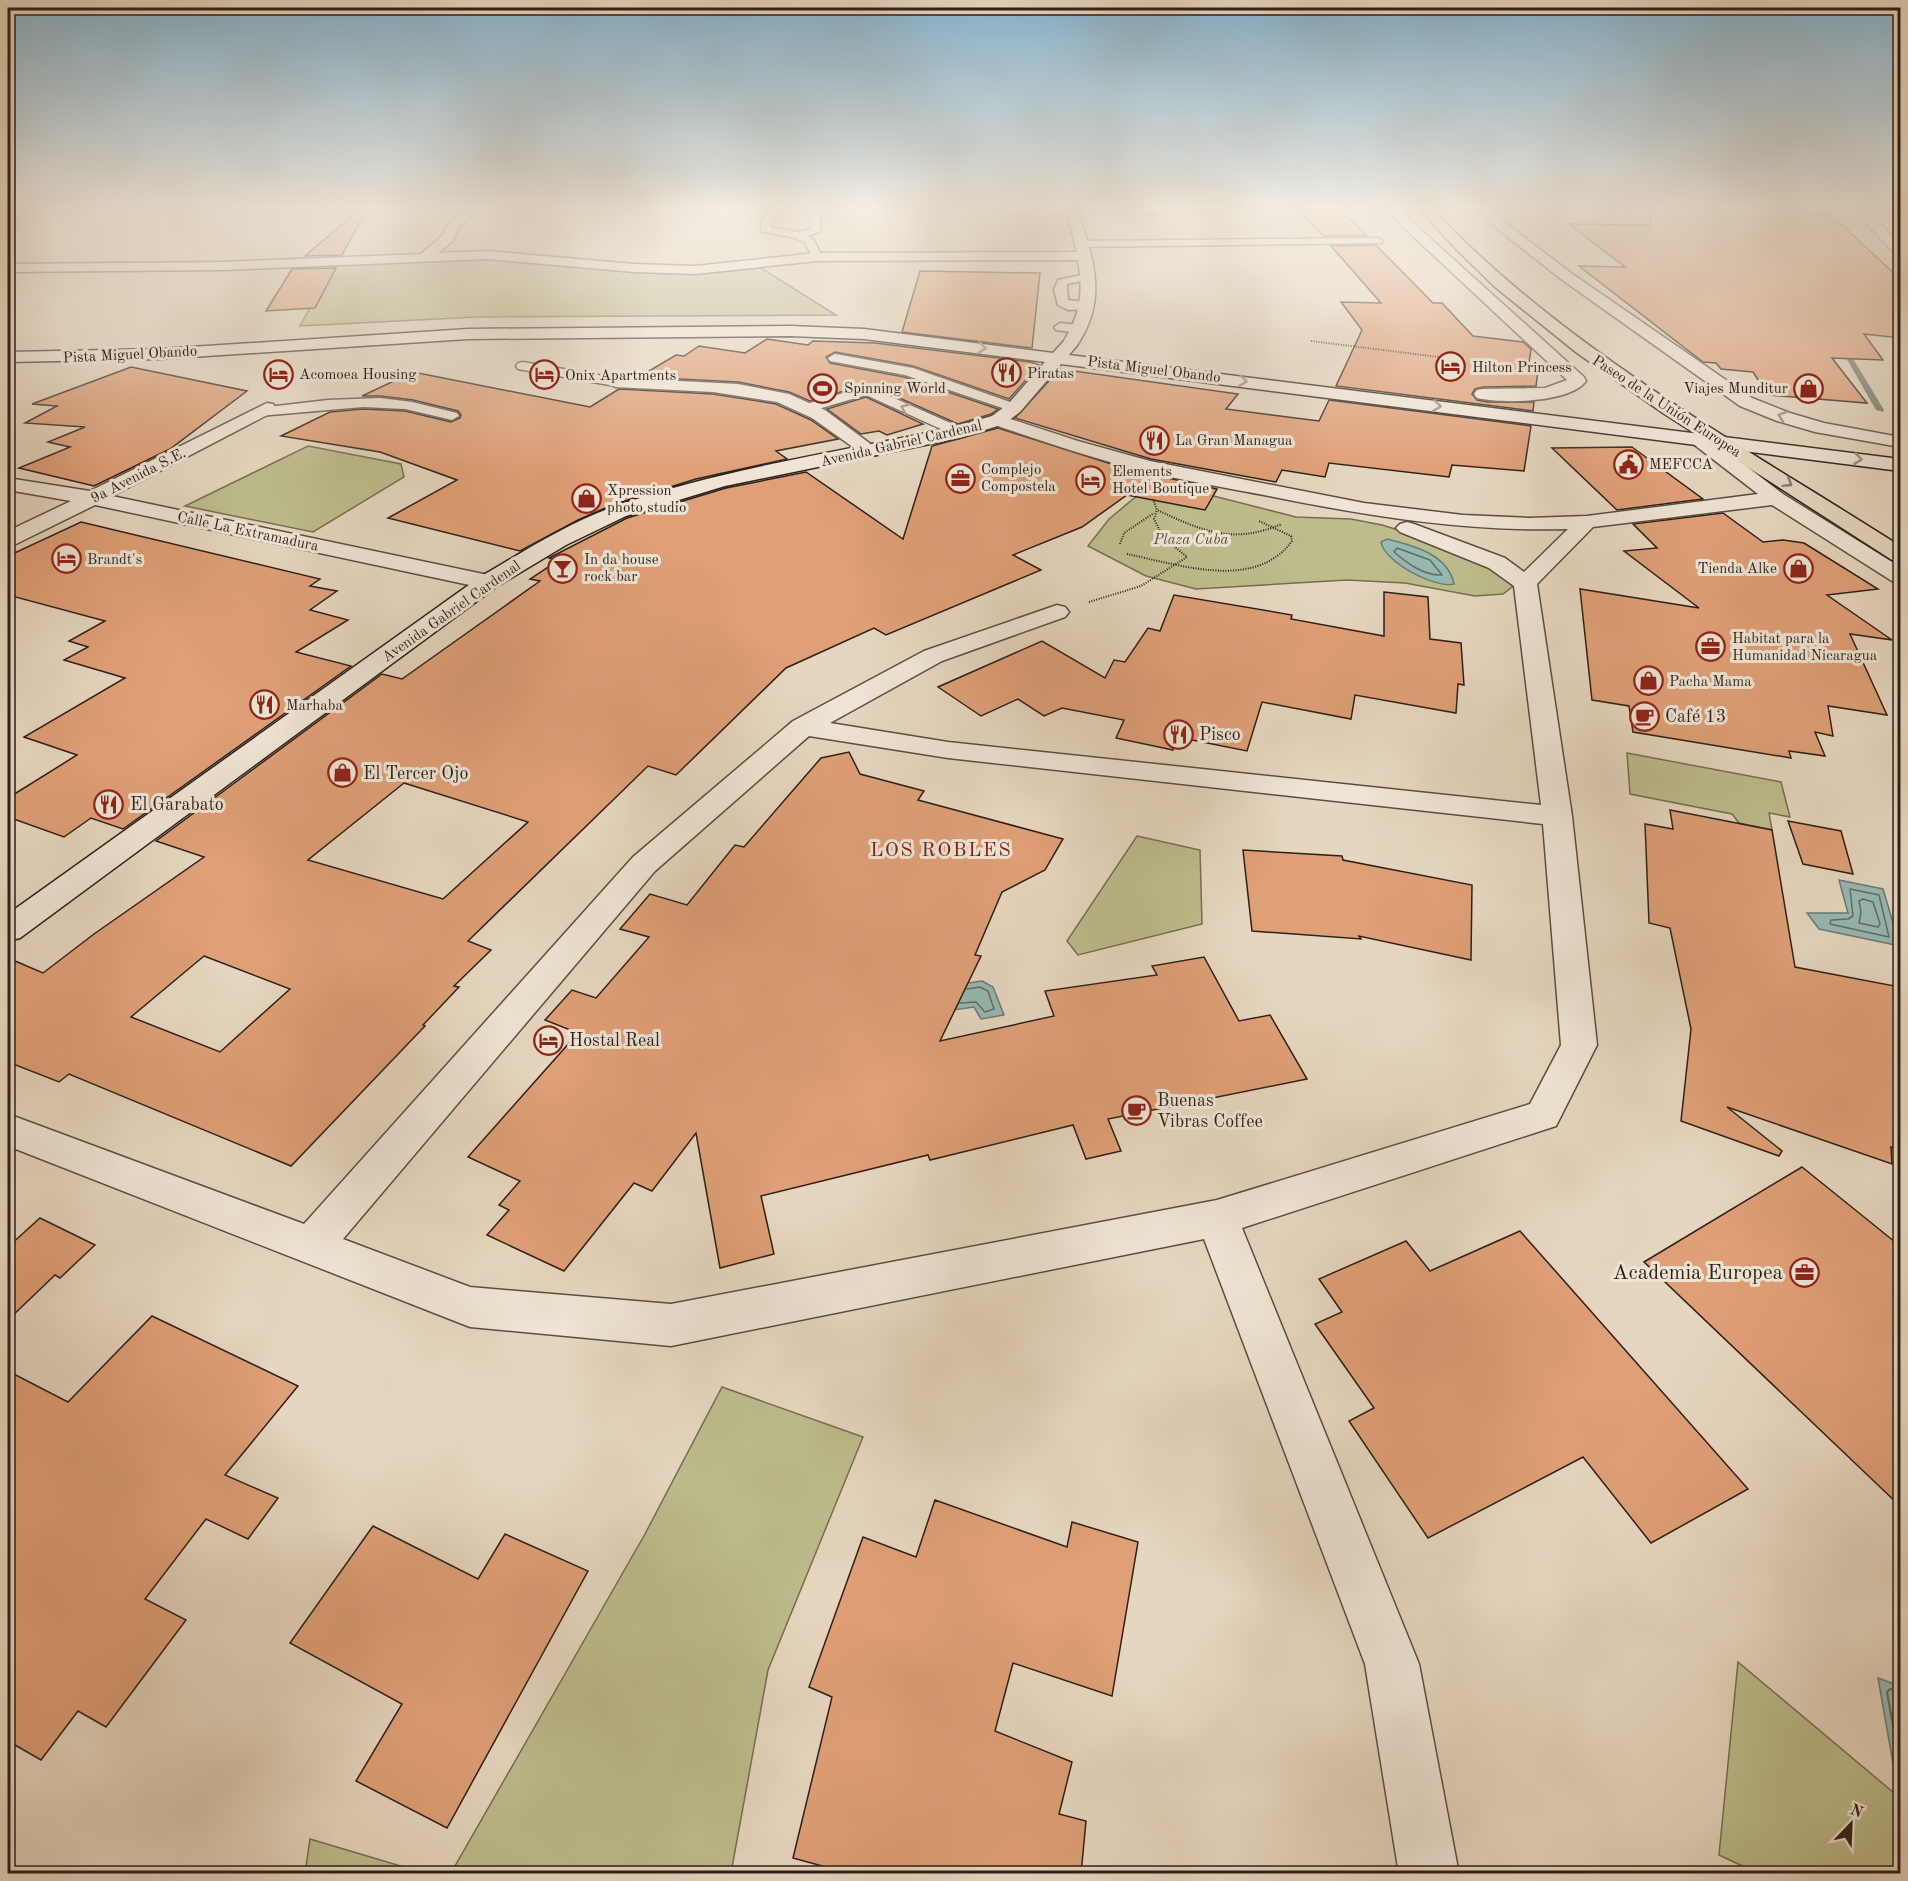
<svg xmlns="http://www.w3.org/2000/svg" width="1908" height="1881" viewBox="0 0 1908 1881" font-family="'Old Standard TT',serif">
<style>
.green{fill:#bdbc8c;stroke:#756e52;stroke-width:1.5}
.water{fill:#96b9b2;stroke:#6c7b75;stroke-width:1.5}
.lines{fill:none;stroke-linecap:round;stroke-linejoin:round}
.shore-far1{stroke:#626c66;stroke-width:1.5}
.shore{stroke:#626c66;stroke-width:2}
.stream{fill:#6c7b75;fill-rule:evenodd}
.building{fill:#df9f77;stroke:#2d1f19;stroke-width:1.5;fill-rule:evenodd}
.lane-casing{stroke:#5b4d42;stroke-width:3}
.street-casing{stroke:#5b4d42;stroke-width:3}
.secondary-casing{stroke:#2d1f19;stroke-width:3}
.highway-casing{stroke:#2d1f19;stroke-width:3}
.path{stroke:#2d1f19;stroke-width:2;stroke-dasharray:1 1.5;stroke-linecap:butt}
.lane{fill:#efe4d5;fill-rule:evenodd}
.street{fill:#efe4d5;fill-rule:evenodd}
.secondary{fill:#efe4d5;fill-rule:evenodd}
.highway{fill:#e6d6bf;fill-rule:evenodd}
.oneway{stroke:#988b80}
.oneway2{stroke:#8a7a6c}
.labels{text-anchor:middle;stroke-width:6;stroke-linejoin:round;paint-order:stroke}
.far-street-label{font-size:15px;fill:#2d1f19;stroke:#efe4d5}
.far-poi-label{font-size:15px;fill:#2d1f19;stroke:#efe4d5;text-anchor:start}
.far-park-label{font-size:15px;font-style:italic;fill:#584e3c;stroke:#efe4d5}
.poi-label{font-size:18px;fill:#2d1f19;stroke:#efe4d5;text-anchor:start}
.neighbourhood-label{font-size:20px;letter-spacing:1.5px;fill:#7a1f14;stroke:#efe4d5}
.near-poi-label{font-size:21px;fill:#2d1f19;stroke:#efe4d5;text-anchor:end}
</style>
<rect width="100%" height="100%" fill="#e6d6bf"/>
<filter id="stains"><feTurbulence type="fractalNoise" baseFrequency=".00333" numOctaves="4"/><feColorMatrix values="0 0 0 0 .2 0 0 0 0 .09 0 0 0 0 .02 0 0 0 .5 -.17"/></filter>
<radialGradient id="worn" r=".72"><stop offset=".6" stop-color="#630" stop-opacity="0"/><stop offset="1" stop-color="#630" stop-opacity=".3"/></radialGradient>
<g class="green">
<polygon points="487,258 633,271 706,273 761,268 836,315 477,317 300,326 334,264"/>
<polygon points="308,446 401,464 404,477 313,532 185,506"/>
<polygon points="1144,490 1198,492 1296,517 1351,519 1382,525 1457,548 1517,583 1503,594 1475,596 1405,583 1347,580 1196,589 1146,576 1088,546 1109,519"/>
<polygon points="1627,753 1781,782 1790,817 1769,813 1772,830 1739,823 1732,814 1630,794"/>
<polygon points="1137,836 1200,850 1202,924 1078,955 1067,941"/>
<polygon points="722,1387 863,1437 768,1670 731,1873 451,1873 645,1534"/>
<polygon points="1738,1662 1900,1798 1900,1873 1757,1873 1719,1855"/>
<polygon points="310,1839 424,1873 425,1873 305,1873"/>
</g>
<g class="water">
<path d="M 1387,539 C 1412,545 1448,554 1454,584 C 1436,589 1384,562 1381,542 Z"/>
<polygon points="1839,880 1883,889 1900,946 1819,929 1807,913 1848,913"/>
<polygon points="982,981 993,987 1004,1015 981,1019 974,1007 953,1010 947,986"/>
<polygon points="1878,1678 1900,1686 1900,1771 1894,1769"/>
</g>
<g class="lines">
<g class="shore-far1">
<path d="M 1397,548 L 1430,560 L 1442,575 C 1424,576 1407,563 1394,552 Z"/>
<polygon points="1850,889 1879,895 1889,937 1830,924 1831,920 1848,919 1853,916"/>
<polygon points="1863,899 1873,902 1880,924 1878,927 1859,923 1861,912 1859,901"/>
<polyline points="960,1003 976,1002 985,1012 994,1009 988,991 980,987 967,989"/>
</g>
<polyline class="shore" points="1900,1691 1890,1689 1887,1692 1900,1765"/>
<polygon class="stream" points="1840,340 1843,342 1884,410 1883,412 1876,410 1837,342"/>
</g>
<g class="building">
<polygon points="360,209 367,209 342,255 305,256"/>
<polygon points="1298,209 1340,209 1367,236 1323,236"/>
<polygon points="1651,209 1807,209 1811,214 1828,215 1834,222 1839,222 1900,279 1900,338 1864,334 1883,360 1832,358 1867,403 1768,395 1753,372 1721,369 1716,363 1703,362 1579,266 1625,267 1569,224 1650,225"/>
<polygon points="1376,245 1433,303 1442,303 1473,336 1523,342 1531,349 1528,370 1538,371 1536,386 1483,387 1475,389 1472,394 1477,400 1488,402 1534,402 1533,411 1336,386 1362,330 1341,302 1381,303 1331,246"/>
<polygon points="336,268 315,308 266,311 292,269"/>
<polygon points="920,271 1040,273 1032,348 902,332"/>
<polygon points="767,339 808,345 813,341 875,343 1031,362 1039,365 1009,399 913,366 835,352 826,357 830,363 904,377 998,409 991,414 958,424 868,384 810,401 789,392 738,382 639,377 676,355 684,356 699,346 745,353"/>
<polygon points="131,367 247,391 170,449 94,486 19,468 70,447 48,442 85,427 25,423 57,406 32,404"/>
<polygon points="1060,369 1238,394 1226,409 1319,421 1329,400 1531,426 1524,471 1452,465 1449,477 1329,463 1325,477 1282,470 1276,482 1151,459 1015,418"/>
<polygon points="413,372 590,407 619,389 713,394 776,404 811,420 838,439 776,451 787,459 696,479 612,505 578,520 520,551 388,518 457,480 380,452 281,436 330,412 363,409 405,411 451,422 460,418 461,415 458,411 413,400 380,396 362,396"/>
<polygon points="866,397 923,424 887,435 879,431 861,434 827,409"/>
<path d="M 998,428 L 1124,468 L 1217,489 L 1205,510 L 1127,495 L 1082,527 L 1013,555 L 1041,570 L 886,635 L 874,628 L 786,668 L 676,775 L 648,766 L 468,941 L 491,950 L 454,986 L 459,987 L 423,1025 L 425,1026 L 291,1166 L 69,1074 L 59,1082 L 8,1062 L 8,958 L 43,973 L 94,934 L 204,857 L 156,841 L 382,674 L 402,679 L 540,581 L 530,579 L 559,560 L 549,558 L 627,518 L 726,488 L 806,472 L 903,539 L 932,446 ZM 404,783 L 528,822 L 443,899 L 308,860 ZM 204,956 L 290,989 L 220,1052 L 131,1017 Z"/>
<polygon points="1632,447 1703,499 1617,510 1552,448"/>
<polygon points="1723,513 1763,542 1783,540 1804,543 1878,589 1827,595 1892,640 1850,634 1887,715 1828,706 1833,736 1815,732 1825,756 1789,751 1791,758 1633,732 1629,706 1592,700 1580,589 1699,608 1624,551 1657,548 1633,524"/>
<polygon points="81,522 320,579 310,586 337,591 310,610 348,620 296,652 351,666 123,829 91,818 64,837 8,817 8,798 77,755 24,737 125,678 64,660 88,647 69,641 105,621 8,595 8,556"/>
<polygon points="1384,592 1428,597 1430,639 1461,643 1464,685 1458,684 1456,713 1355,695 1351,719 1262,702 1247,751 1172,736 1173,750 1116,738 1124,720 1062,708 1044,716 1018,699 981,716 938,687 1042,641 1105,678 1114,660 1125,662 1148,628 1160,631 1174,595 1292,615 1291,619 1384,636"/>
<polygon points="849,752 860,774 924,791 918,800 1063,839 1045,870 1002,892 975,955 981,956 940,1041 1054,1016 1045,991 1157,975 1152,966 1204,957 1239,1021 1270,1015 1307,1079 1108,1119 1121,1151 1086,1159 1073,1125 930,1160 928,1155 761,1196 774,1254 720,1268 696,1133 652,1191 634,1183 564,1271 487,1235 509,1210 499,1205 520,1181 468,1157 578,1033 545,1020 572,990 596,998 649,937 620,929 650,894 687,905 735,845 744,847 821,758"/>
<polygon points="1670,810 1772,830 1795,967 1900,987 1900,1150 1891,1147 1892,1164 1727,1107 1782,1151 1779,1156 1681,1121 1691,1029 1670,928 1649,923 1645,824 1673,829"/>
<polygon points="1788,821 1841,831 1853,874 1803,864"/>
<polygon points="1243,850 1342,856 1343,860 1472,885 1471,960 1359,936 1361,939 1252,931"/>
<polygon points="1802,1167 1900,1246 1900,1506 1644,1262"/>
<polygon points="40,1218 95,1245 60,1278 55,1275 8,1320 8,1247"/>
<polygon points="1520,1231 1748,1489 1651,1543 1583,1457 1428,1538 1349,1421 1374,1408 1315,1324 1342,1312 1319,1279 1406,1241 1430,1271"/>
<polygon points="152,1316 298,1386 225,1475 278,1498 248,1539 206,1519 145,1599 186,1620 106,1727 78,1711 41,1760 8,1741 8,1371 68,1402"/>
<polygon points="935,1500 1067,1547 1072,1522 1138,1542 1112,1696 1013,1663 995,1731 1072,1762 1059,1814 1086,1821 1081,1874 851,1874 793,1858 832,1697 809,1687 863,1537 916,1557"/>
<polygon points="373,1526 478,1579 505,1534 588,1571 447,1828 356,1781 402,1704 290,1643"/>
</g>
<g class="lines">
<defs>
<g id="lane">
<polygon points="780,209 792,209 771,222 770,227 798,232 811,229 810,209 820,209 821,231 808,236 814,240 822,257 821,259 813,259 805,242 795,238 761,231 762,219"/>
<polygon points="1115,209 1211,209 1212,211 1207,214 1111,214 1110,212"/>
<polygon points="1378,238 1383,241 1382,243 1081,247 1076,244 1081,241"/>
<polygon points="1087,274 1091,275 1091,279 1067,284 1068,300 1092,303 1092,309 1068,310 1058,305 1054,290 1058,280"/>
<polygon points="1060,323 1079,325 1085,329 1079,333 1056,330 1054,327"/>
<polygon points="835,354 913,368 1019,405 1021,408 1014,412 905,375 830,361 828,358"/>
<polygon points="523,362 621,379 628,383 621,387 518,369 516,366 518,363"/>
<polygon points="867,386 964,429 967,432 964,435 954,435 866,395 808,412 801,408 803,405"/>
<polygon points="380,398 412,402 457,413 459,416 452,420 405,409 363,407 259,416 252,412 259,408 328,400"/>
</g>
<g id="street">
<path d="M 143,209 L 180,209 C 172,215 151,215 143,209 Z"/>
<path d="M 468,209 L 482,209 L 459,226 L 453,241 L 438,253 L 487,251 L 634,264 L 695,266 L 817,253 L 1077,252 L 1066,209 L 1078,209 C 1093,262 1109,298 1076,347 L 1070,349 L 1062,344 C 1080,316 1084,293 1078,260 L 817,261 L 695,274 L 634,272 L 487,259 L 223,270 L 8,272 L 8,264 L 223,262 L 421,254 L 442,236 L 450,221 Z"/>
<path d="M 1389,209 L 1401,209 L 1410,220 L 1584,377 L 1586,381 C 1570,403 1502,404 1477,398 L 1474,394 L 1477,390 L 1483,389 L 1545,388 L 1567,380 L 1402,226 Z"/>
<polygon points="1481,209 1493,209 1507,224 1571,273 1752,398 1790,413 1824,423 1900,437 1900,447 1815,432 1777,421 1740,406 1561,279 1499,230"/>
<polygon points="1853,209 1866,209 1900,244 1900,255 1895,254"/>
<polygon points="1877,209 1900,210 1900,218 1879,212"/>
<polygon points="621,378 738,384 789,394 825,410 880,451 878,455 864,455 812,418 777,402 713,392 615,387 612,383 615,379"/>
<polygon points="267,403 273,404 276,408 273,412 112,496 488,575 496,577 499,582 496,587 488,589 95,505 16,544 8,545 8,531 71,501 8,490 8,478 90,491"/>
<path d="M 998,415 L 1078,441 L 1150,461 L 1364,503 L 1463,515 L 1529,518 L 1587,516 L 1758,494 L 1692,443 L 1690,439 L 1692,435 L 1706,435 L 1783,494 L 1900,567 L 1900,583 L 1892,581 L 1772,505 L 1593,527 L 1537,584 L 1572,816 L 1597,1045 L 1556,1126 L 1242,1228 L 1419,1664 L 1459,1874 L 1399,1874 L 1365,1664 L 1204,1239 L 671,1346 L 470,1327 L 8,1146 L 8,1114 L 304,1224 L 633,857 L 793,721 L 924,651 L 1057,605 L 1065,607 L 1069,612 L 1065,617 L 942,661 L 830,723 L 948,742 L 1541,805 L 1514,586 L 1489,568 L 1400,532 L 1396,528 L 1400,524 L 1407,522 L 1414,524 L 1505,558 L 1524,572 L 1568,529 C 1466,532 1368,516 1269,496 C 1228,488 1185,481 1144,471 C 1092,458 1042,441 992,424 L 989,420 L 992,416 ZM 809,736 L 948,758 L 1543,824 L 1561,1045 L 1530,1104 L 1217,1200 L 671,1304 L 470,1287 L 343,1239 L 655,871 Z"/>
</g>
<g id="secondary">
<polygon points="17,209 33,209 8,221 8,213"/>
<path d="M 790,326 L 864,329 L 1053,353 L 1063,342 L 1069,340 L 1077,345 L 1069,355 L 1900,459 L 1900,471 L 1061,364 L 1020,412 L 1004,424 L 959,438 L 725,486 L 626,516 L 566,545 L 496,587 L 20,938 L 8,941 L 8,914 L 480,577 C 523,552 566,524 613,507 C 723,468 841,452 955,427 L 992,416 L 1008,404 L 1045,362 L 864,339 L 790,336 L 468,339 L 160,359 L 8,362 L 8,352 L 160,349 L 468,329 Z"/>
</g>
<path id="highway" d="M 1420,209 L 1432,209 C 1567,351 1737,442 1900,546 L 1900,561 L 1892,560 L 1663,413 L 1577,353 L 1495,287 L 1457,250 Z"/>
</defs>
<use href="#lane" class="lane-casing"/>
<use href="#street" class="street-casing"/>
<use href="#secondary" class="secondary-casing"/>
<use href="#highway" class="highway-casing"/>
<g class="path">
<polyline points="1311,341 1455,359"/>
<path d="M 1153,499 L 1157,510 C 1203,531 1232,545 1282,524"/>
<polyline points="1120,544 1124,533 1154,513"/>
<path d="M 1127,554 C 1177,564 1255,592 1292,541 L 1291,536 L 1259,521"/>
<polyline points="1089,602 1141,586 1187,557 1163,537 1154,519 1157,510"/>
</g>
<use href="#lane" class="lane"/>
<use href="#street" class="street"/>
<use href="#secondary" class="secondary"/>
<use href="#highway" class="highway"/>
</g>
<defs><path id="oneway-chevron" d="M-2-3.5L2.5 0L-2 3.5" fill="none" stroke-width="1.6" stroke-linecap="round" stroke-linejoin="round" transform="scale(1.5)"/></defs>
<g class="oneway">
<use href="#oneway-chevron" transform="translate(982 348) rotate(7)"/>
<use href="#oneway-chevron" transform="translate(1243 381) rotate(7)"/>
<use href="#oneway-chevron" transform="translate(1437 406) rotate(7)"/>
<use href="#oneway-chevron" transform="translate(905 408) rotate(-156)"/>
<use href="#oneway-chevron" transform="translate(1782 416) rotate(-162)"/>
<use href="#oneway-chevron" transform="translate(1858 459) rotate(7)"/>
</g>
<use class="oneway2" href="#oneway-chevron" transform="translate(1788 483) rotate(32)"/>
<linearGradient id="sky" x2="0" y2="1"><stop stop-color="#87b6d2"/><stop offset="0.44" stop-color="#f4ede2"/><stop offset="1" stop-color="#f4ede2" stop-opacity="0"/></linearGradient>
<rect width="1908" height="472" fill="url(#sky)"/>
<defs>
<symbol id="hotel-ring" viewBox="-11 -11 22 22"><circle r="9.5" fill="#efe4d5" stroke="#8f2418" stroke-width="1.5"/><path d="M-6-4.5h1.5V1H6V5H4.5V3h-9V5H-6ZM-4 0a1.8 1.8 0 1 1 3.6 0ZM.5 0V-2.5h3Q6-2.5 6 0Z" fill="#8f2418"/></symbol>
<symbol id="restaurant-ring" viewBox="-11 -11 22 22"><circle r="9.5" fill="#efe4d5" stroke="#8f2418" stroke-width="1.5"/><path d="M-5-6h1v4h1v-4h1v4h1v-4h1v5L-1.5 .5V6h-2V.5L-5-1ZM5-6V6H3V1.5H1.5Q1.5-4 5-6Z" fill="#8f2418"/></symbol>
<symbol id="stadium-ring" viewBox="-11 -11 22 22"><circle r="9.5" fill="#efe4d5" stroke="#8f2418" stroke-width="1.5"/><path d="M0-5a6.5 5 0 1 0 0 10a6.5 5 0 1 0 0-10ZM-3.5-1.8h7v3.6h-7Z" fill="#8f2418"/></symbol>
<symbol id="shop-ring" viewBox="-11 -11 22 22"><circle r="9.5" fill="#efe4d5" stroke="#8f2418" stroke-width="1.5"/><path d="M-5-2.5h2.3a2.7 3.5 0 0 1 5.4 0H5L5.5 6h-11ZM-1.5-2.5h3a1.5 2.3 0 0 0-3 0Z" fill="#8f2418"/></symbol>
<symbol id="civic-ring" viewBox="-11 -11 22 22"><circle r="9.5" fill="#efe4d5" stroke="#8f2418" stroke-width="1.5"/><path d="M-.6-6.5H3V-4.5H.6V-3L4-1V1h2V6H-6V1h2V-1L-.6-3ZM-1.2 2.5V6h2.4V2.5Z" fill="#8f2418"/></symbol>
<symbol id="office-ring" viewBox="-11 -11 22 22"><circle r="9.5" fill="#efe4d5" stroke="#8f2418" stroke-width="1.5"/><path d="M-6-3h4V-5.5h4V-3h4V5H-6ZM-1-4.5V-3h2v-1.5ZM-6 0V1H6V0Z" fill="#8f2418"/></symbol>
<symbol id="bar-ring" viewBox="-11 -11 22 22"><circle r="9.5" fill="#efe4d5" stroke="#8f2418" stroke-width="1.5"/><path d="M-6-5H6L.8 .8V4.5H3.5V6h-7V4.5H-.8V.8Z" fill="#8f2418"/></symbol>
<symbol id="cafe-ring" viewBox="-11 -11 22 22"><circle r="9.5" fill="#efe4d5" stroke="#8f2418" stroke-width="1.5"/><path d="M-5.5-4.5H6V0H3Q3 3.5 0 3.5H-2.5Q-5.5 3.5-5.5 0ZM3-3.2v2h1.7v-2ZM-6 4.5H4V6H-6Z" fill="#8f2418"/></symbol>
</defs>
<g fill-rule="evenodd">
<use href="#hotel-ring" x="1434" y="350" width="33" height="33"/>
<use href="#restaurant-ring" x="990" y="356" width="33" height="33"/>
<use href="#hotel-ring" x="262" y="358" width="33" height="33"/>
<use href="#hotel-ring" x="528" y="358" width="33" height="33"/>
<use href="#stadium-ring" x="806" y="372" width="33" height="33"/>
<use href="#shop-ring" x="1792" y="372" width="33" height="33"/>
<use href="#restaurant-ring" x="1138" y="424" width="33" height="33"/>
<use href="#civic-ring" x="1612" y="448" width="33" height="33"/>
<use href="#office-ring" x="944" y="462" width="33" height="33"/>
<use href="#hotel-ring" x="1074" y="464" width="33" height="33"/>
<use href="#shop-ring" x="570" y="482" width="33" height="33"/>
<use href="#hotel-ring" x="50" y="542" width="33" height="33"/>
<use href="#bar-ring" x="546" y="552" width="33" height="33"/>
<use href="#shop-ring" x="1782" y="552" width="33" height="33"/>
<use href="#office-ring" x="1694" y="630" width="33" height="33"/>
<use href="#shop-ring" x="1632" y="664" width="33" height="33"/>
<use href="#restaurant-ring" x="248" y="688" width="33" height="33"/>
<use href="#cafe-ring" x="1628" y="700" width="33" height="33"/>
<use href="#restaurant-ring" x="1162" y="718" width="33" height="33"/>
<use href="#shop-ring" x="326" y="756" width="33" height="33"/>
<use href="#restaurant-ring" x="92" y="788" width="33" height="33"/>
<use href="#hotel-ring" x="532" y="1024" width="33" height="33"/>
<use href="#cafe-ring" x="1120" y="1094" width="33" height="33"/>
<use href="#office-ring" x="1788" y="1256" width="33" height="33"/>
</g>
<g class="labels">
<g class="far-street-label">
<text transform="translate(130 354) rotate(-3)" y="5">Pista Miguel Obando</text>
<text transform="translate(1154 369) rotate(7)" y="5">Pista Miguel Obando</text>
<text transform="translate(1667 406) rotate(33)" y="5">Paseo de la Unión Europea</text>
<text transform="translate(901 443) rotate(-13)" y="5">Avenida Gabriel Cardenal</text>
<text transform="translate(138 475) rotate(-27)" y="5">9a Avenida S.E.</text>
<text transform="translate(248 531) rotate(12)" y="5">Calle La Extramadura</text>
<text transform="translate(451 611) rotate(-35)" y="5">Avenida Gabriel Cardenal</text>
</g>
<g class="far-poi-label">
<text x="1472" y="372">Hilton Princess</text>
<text x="1027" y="378">Piratas</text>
<text x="299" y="379">Acomoea Housing</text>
<text x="565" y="380">Onix Apartments</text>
<text x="844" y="393">Spinning World</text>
<text x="1788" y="393" text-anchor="end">Viajes Munditur</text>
<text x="1175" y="445">La Gran Managua</text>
<text x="1649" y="469">MEFCCA</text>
<text x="981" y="474">Complejo<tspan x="981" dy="17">Compostela</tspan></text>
<text x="1112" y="476">Elements<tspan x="1112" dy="17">Hotel Boutique</tspan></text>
<text x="607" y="495">Xpression<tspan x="607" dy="17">photo studio</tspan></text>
<text x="87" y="564">Brandt's</text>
<text x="584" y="564">In da house<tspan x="584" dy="17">rock bar</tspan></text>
<text x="1777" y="573" text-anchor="end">Tienda Alke</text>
<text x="1732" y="643">Habitat para la<tspan x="1732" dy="17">Humanidad Nicaragua</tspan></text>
<text x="1669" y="686">Pacha Mama</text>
<text x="286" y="710">Marhaba</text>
</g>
<g class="far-park-label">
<text x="1191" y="544">Plaza Cuba</text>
</g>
<g class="poi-label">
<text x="1665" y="722">Café 13</text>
<text x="1199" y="740">Pisco</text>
<text x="363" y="779">El Tercer Ojo</text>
<text x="130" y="810">El Garabato</text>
<text x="569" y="1046">Hostal Real</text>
<text x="1157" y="1106">Buenas<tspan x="1157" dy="21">Vibras Coffee</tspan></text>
</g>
<g class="neighbourhood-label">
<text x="941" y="856">LOS ROBLES</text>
</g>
<g class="near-poi-label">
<text x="1783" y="1279">Academia Europea</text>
</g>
</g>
<rect width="1908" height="1881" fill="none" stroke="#e6d6bf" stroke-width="30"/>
<rect x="9" y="9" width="1890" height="1863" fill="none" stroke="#2d1f19" stroke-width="3"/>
<rect x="15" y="15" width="1878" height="1851" fill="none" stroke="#2d1f19" stroke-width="1.5"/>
<g transform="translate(1851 1824) rotate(23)" stroke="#efe4d5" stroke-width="4.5" paint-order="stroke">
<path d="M0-4.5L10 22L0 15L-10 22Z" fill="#2d1f19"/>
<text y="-9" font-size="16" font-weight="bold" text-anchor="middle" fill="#2d1f19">N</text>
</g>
<rect width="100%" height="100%" filter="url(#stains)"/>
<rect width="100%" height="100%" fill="url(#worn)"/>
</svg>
